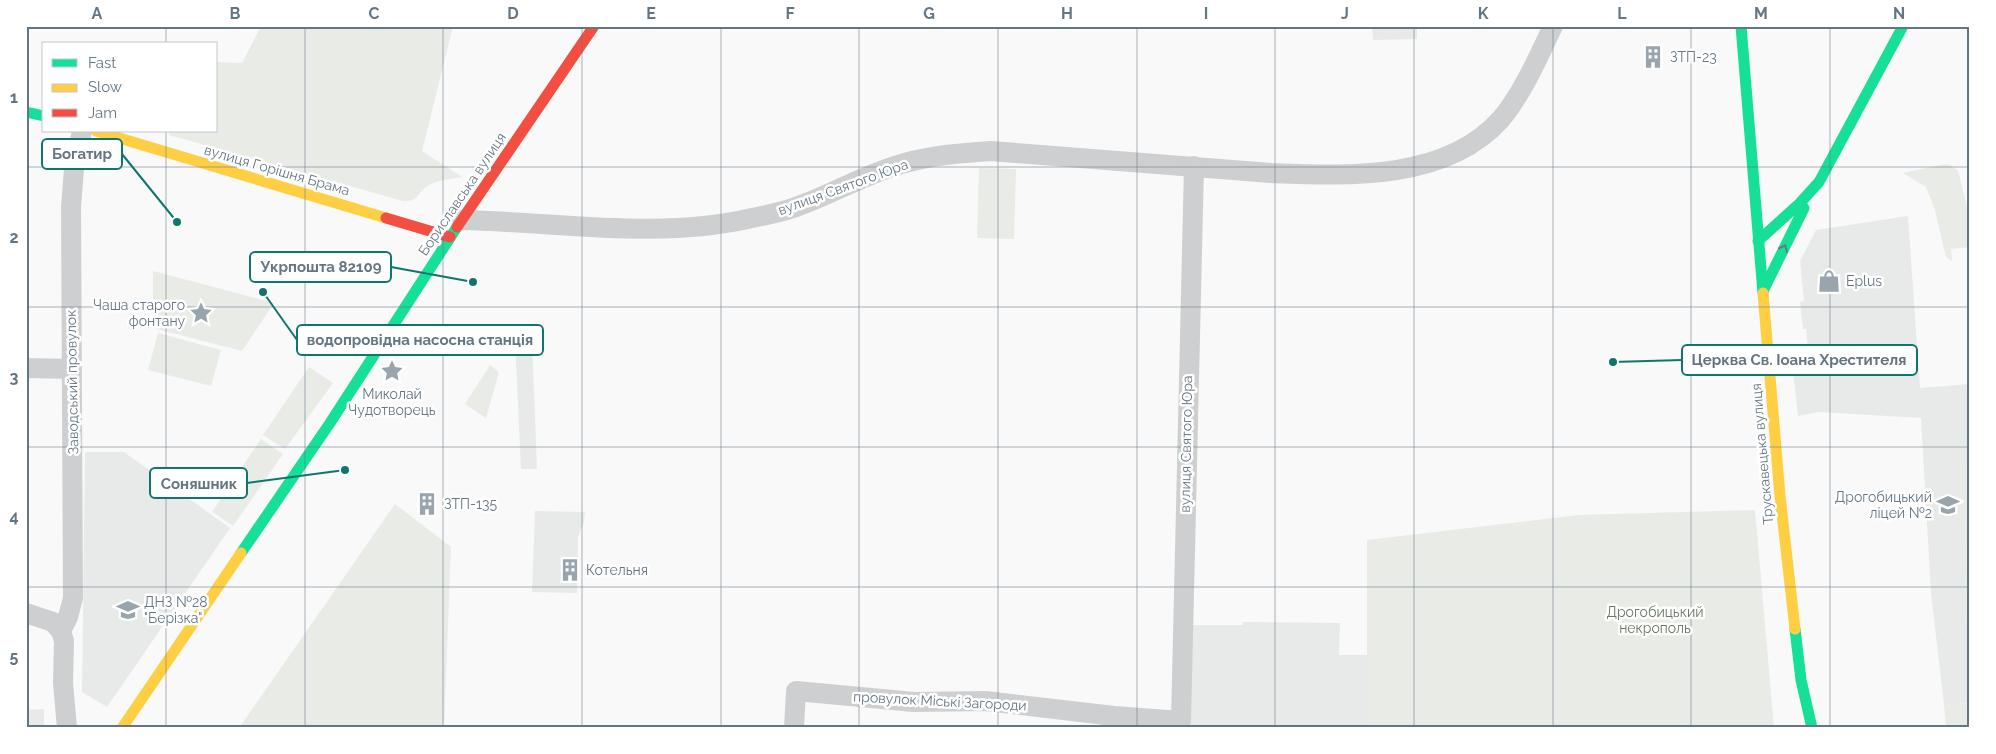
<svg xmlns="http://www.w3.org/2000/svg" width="1996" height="754" viewBox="0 0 1996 754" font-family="Raleway,sans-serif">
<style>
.built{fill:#e8e9e9}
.green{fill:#e8ebe6}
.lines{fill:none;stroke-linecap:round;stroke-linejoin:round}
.street{stroke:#cecfd0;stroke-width:20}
.fast{stroke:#16e098;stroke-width:11}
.slow{stroke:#ffcf43;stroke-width:11}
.jam{stroke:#f24e42;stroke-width:11}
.oneway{stroke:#657683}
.grid{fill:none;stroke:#657683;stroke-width:1;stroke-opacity:0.55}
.labels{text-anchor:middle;stroke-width:5;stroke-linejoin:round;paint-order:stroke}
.poi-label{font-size:14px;fill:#657683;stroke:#fff;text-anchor:start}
.street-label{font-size:14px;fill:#657683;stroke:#fff}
.park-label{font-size:14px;fill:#687a64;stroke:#fff}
.leader{fill:none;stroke:#0f766e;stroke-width:2}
.callout-dot{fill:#0f766e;stroke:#fff;stroke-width:2}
.callout{fill:#fff;stroke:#0f766e;stroke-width:2}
.callout-label{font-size:15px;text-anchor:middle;font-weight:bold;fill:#657683}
.neatline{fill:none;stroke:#657683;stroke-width:2}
.grid-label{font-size:16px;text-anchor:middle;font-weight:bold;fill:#657683}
</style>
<rect width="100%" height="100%" fill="#f9f9f9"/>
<g class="built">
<polygon points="1372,26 1417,26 1417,39 1373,40"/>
<polygon points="1908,216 1920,388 1970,384 1970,703 1944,705 1931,593 1921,418 1819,412 1798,416 1793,371 1810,369 1806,329 1803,329 1800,302 1804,301 1800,261 1816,230"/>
<polygon points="532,340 537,469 521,469 515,341"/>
<polygon points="85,452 124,452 230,528 107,707 82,692"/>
<polygon points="535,511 585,512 584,522 578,537 577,593 532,592"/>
<polygon points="1243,622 1340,623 1339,655 1368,655 1367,728 1190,728 1191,625 1243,625"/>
<polygon points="44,709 44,728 26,728 26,710"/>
</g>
<g class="green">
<path d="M 261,26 L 453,26 L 422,151 L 462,177 C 451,179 436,180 426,187 C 416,195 419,201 403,201 L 169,135 L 169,131 L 216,131 L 216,62 L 242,63 Z"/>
<polygon points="1945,164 1950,165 1958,171 1970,218 1970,247 1951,249 1952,261 1946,257 1935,210 1926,187 1903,173"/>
<polygon points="979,168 1016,169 1014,239 977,238"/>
<polygon points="153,271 274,303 242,351 153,328"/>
<polygon points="158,333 221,350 211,386 148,370"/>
<polygon points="490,365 499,372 486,418 465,404"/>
<polygon points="309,367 333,383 285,449 263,435"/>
<polygon points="261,439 283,454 233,526 212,512"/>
<polygon points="1970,461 1970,649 1968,650 1958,462"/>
<polygon points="395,504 451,547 444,728 239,728"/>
<polygon points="1755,510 1774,728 1367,728 1367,540 1579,515"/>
<polygon points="1970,703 1970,728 1946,728 1944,705"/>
</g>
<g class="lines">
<g class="street">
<path d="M 462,220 C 558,222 658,240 752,218 C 767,215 782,212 796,207 C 833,194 867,173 905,163 C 933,155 962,153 991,151 L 1271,173 C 1347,176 1446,181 1501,119 C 1522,94 1539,56 1553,26"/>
<polyline points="26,368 72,369"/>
<polyline points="26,613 53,622 61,631 64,641 63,683 67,728"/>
<polyline points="61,631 68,617 73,598 71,207 74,169 82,131"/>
<polyline points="794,728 796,691 914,702 986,701 1114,716 1181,721 1194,166"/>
</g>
<g class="fast">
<polyline points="1741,26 1763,293"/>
<polyline points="26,112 44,116"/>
<polyline points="1758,241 1800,203 1819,182 1903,26"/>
<polyline points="1763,291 1804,208"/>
<polyline points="241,553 330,423 457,227"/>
<polyline points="1795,629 1801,680 1812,728"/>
</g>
<g class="slow">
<polyline points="96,131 386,218"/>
<polyline points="1763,293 1780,496 1795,629"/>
<polyline points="122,728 241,553"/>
</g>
<g class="jam">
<polyline points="386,218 450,237"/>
<polyline points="457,227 594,26"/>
</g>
</g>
<defs><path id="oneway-chevron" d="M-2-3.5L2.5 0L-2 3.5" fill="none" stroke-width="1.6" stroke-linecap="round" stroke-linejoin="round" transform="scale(1.25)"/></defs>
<use class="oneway" href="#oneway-chevron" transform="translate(1784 248) rotate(-64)"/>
<path class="grid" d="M 166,26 L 166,44M 305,26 L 305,728M 443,26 L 443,728M 582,26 L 582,728M 721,26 L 721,728M 859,26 L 859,728M 998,26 L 998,728M 1137,26 L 1137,728M 1275,26 L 1275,728M 1414,26 L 1414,728M 1553,26 L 1553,728M 1691,26 L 1691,728M 1830,26 L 1830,728M 166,131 L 166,728M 26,167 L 1970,167M 26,307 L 1970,307M 26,447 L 1970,447M 26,587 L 1970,587"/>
<defs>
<symbol id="building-bare" viewBox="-9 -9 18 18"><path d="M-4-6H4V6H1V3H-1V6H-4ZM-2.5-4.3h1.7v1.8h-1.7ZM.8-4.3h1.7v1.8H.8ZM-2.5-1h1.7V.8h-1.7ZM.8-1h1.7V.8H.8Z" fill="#99a4ac" stroke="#fff" stroke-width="2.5" paint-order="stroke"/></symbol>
<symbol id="shop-bare" viewBox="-9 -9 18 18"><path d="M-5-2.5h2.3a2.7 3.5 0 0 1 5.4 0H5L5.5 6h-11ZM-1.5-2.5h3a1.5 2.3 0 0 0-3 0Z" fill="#99a4ac" stroke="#fff" stroke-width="2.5" paint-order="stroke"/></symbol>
<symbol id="sight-bare" viewBox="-9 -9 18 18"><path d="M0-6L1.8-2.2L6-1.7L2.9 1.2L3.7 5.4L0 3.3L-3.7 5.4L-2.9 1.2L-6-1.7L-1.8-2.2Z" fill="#99a4ac" stroke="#fff" stroke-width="2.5" paint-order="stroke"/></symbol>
<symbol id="school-bare" viewBox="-9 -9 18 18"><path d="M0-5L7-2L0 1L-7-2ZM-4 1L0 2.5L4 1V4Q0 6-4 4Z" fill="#99a4ac" stroke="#fff" stroke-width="2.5" paint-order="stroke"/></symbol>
</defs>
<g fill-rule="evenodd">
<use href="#building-bare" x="1637" y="41" width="32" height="32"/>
<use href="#shop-bare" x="1813" y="265" width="32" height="32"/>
<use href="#sight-bare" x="185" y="297" width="32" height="32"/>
<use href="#sight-bare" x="376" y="355" width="32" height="32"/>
<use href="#building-bare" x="411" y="488" width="32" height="32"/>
<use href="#school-bare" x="1932" y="489" width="32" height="32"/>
<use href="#building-bare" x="554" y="554" width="32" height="32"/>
<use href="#school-bare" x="112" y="594" width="32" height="32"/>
</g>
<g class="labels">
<g class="poi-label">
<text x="1670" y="62">ЗТП-23</text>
<text x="1846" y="286">Eplus</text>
<text x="185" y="310" text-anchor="end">Чаша старого<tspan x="185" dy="16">фонтану</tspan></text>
<text x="392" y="399" text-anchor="middle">Миколай<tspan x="392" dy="16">Чудотворець</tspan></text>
<text x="1932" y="502" text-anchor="end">Дрогобицький<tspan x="1932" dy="16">ліцей №2</tspan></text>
<text x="444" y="509">ЗТП-135</text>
<text x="586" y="575">Котельня</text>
<text x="144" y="607">ДНЗ №28<tspan x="144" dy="16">"Берізка"</tspan></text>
</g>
<g class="street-label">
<text transform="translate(277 170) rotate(16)" y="5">вулиця Горішня Брама</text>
<text transform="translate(843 187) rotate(-20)" y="5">вулиця Святого Юра</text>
<text transform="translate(462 194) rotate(-56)" y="5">Бориславська вулиця</text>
<text transform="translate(72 382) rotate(-91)" y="5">Заводський провулок</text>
<text transform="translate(1186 444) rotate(-89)" y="5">вулиця Святого Юра</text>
<text transform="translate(1762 454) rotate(-95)" y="5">Трускавецька вулиця</text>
<text transform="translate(940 701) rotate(3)" y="5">провулок Міські Загороди</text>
</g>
<g class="park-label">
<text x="1655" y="617">Дрогобицький<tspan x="1655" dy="16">некрополь</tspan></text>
</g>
</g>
<path class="leader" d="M177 222L122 154M473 282L391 267M263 292L297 340M1613 362L1682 360M345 470L247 483"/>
<g class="callout-dot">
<circle cx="177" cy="222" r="5"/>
<circle cx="473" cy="282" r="5"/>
<circle cx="263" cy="292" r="5"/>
<circle cx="1613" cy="362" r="5"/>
<circle cx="345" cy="470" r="5"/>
</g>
<g class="callout">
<rect x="42" y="139" width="80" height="30" rx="5"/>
<rect x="250" y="252" width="141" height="30" rx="5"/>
<rect x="297" y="325" width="246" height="30" rx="5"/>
<rect x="1682" y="345" width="235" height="30" rx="5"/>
<rect x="150" y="468" width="97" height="30" rx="5"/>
</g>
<g class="callout-label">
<text x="82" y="159">Богатир</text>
<text x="321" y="272">Укрпошта 82109</text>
<text x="420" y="345">водопровідна насосна станція</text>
<text x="1799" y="365">Церква Св. Іоана Хрестителя</text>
<text x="199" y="489">Соняшник</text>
</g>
<rect width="1996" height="754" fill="none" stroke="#ffffff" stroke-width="55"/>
<rect x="42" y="42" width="175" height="90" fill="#ffffff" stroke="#c1c8cd"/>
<rect x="52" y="59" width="25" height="8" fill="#16e098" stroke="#c1c8cd"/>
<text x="88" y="68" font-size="15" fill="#657683">Fast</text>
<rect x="52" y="84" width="25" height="8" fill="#ffcf43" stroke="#c1c8cd"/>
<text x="88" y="92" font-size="15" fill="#657683">Slow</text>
<rect x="52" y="109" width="25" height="8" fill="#f24e42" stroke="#c1c8cd"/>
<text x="88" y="118" font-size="15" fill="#657683">Jam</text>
<rect x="28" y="28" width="1940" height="698" class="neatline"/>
<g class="grid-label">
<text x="97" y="19">A</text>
<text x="235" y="19">B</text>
<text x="374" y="19">C</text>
<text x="513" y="19">D</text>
<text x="651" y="19">E</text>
<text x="790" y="19">F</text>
<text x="929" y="19">G</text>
<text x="1067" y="19">H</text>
<text x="1206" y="19">I</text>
<text x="1345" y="19">J</text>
<text x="1483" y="19">K</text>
<text x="1622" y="19">L</text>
<text x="1761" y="19">M</text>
<text x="1899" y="19">N</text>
<text x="14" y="103">1</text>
<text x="14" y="243">2</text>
<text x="14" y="383">3</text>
<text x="14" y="522">4</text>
<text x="14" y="662">5</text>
</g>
</svg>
